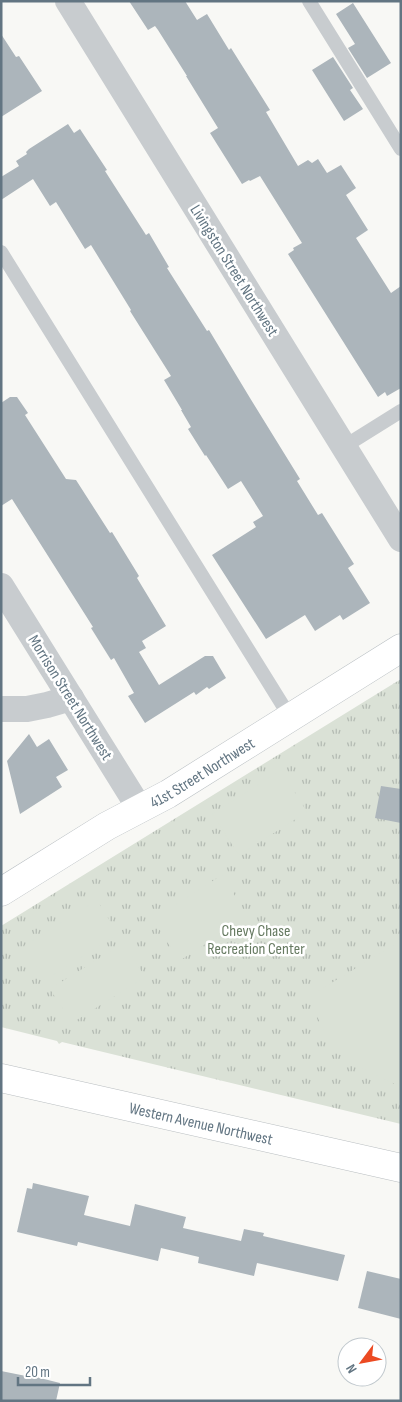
<svg xmlns="http://www.w3.org/2000/svg" width="402" height="1402" viewBox="0 0 402 1402" font-family="'Sofia Sans Condensed',sans-serif">
<style>
.grass{fill:url(#grass-tufts)}
.pitch{fill:#dae1d6}
.building{fill:#acb5bb}
.lines{fill:none;stroke-linecap:round;stroke-linejoin:round}
.secondary-casing{stroke:#b8bec2;stroke-width:29}
.primary-casing{stroke:#b9bec1;stroke-width:29}
.service{stroke:#c8cccf;stroke-width:14}
.minor{stroke:#c8cccf;stroke-width:26}
.secondary{stroke:#fff;stroke-width:28}
.primary{stroke:#fff;stroke-width:28}
.labels{text-anchor:middle;stroke-width:5;stroke-linejoin:round;paint-order:stroke}
.street-label{font-size:16px;fill:#627582;stroke:#fff}
.park-label{font-size:16px;fill:#667a61;stroke:#fff}
</style>
<defs>
<pattern id="grass-tufts" width="24" height="20" patternUnits="userSpaceOnUse" patternTransform="scale(1.25)"><rect width="24" height="20" fill="#dae1d6"/><path d="M3 7l-1-3M5 7V3M7 7l1-3M15 17l-1-3M17 17v-4M19 17l1-3" fill="none" stroke="#b4bbb3"/></pattern>
</defs>
<rect width="100%" height="100%" fill="#f8f8f5"/>
<polygon class="grass" points="401,679 401,1124 62,1042 59,1044 57,1041 1,1027 1,926"/>
<g class="pitch">
<polygon points="281,770 307,812 239,855 212,814"/>
<polygon points="222,875 248,917 179,961 153,919"/>
<polygon points="97,900 118,934 45,980 24,946"/>
<polygon points="401,941 401,1087 357,1066 325,1033 308,997"/>
<polygon points="124,943 145,977 72,1023 50,989"/>
</g>
<g class="building">
<polygon points="129,1 185,1 197,20 207,14 229,50 231,48 270,110 266,112 298,166 308,160 312,163 318,159 327,173 341,165 356,188 346,195 368,230 356,238 391,293 401,286 401,388 387,396 385,392 378,397 288,254 294,250 293,248 302,243 260,176 250,181 249,180 242,184 210,133 218,128 186,76 187,76 158,30 155,26 148,30"/>
<polygon points="353,3 391,63 367,78 348,48 355,44 336,14"/>
<polygon points="1,34 16,57 19,56 42,91 1,117"/>
<polygon points="333,57 353,88 350,90 363,109 344,121 312,70"/>
<polygon points="68,124 74,133 80,129 107,170 105,171 146,235 149,233 169,267 167,268 207,331 209,330 250,398 300,479 297,481 318,515 322,513 354,564 348,568 370,603 343,620 340,615 315,631 305,615 266,639 212,555 256,527 253,522 263,516 241,481 228,489 206,455 205,456 188,429 191,427 181,410 182,410 164,380 171,376 130,311 131,310 91,245 85,249 56,202 50,206 33,179 1,200 1,177 19,166 16,161 27,154 26,152 29,149"/>
<polygon points="10,397 17,397 28,413 25,415 66,479 76,480 110,533 112,532 139,576 137,578 166,626 142,641 146,648 139,652 159,685 205,656 213,656 226,678 209,689 207,687 196,695 194,692 145,723 128,696 134,693 114,658 111,660 91,628 93,627 12,499 1,506 1,403"/>
<polygon points="29,734 37,747 49,739 68,770 56,777 62,787 20,814 7,761"/>
<polygon points="381,786 401,789 401,823 375,818"/>
<polygon points="33,1183 89,1196 84,1215 130,1226 135,1204 186,1217 183,1228 241,1241 244,1229 264,1233 263,1236 345,1255 338,1281 257,1263 254,1276 198,1263 199,1257 161,1248 158,1261 78,1242 77,1246 17,1232 27,1188 32,1189"/>
<polygon points="367,1271 401,1279 401,1319 358,1308"/>
<polygon points="1,1371 36,1378 36,1377 60,1383 56,1401 1,1401"/>
</g>
<g class="lines">
<defs>
<g id="secondary">
<path id="s1" d="M 1,892 L 107,826 L 168,794 L 401,648"/>
</g>
<g id="primary">
<path id="s2" d="M 1,1078 L 401,1168"/>
</g>
</defs>
<use href="#secondary" class="secondary-casing"/>
<use href="#primary" class="primary-casing"/>
<g class="service">
<polyline points="309,1 401,149"/>
<polyline points="1,252 290,717"/>
<polyline points="345,446 401,411"/>
</g>
<g class="minor">
<polyline points="68,1 401,539"/>
<polyline points="1,586 140,809"/>
<polyline points="1,709 27,709 47,705 71,698"/>
</g>
<use href="#secondary" class="secondary"/>
<use href="#primary" class="primary"/>
</g>
<g class="labels">
<g class="street-label">
<text transform="translate(235 270) rotate(58)" y="6">Livingston Street Northwest</text>
<text transform="translate(71 697) rotate(58)" y="6">Morrison Street Northwest</text>
<text dy="6" stroke="none"><textPath href="#s1" startOffset="234">41st Street Northwest</textPath></text>
<text dy="6" stroke="none"><textPath href="#s2" startOffset="205">Western Avenue Northwest</textPath></text>
</g>
<g class="park-label">
<text x="256" y="936">Chevy Chase<tspan x="256" dy="18">Recreation Center</tspan></text>
</g>
</g>
<rect width="402" height="1402" fill="none" stroke="#627582" stroke-width="5"/>
<g transform="translate(362 1362) rotate(238)"><circle r="24" fill="#ffffff" stroke="#c0c8cd"/>
<path d="M0-4L9 19L0 12L-9 19Z" fill="#ec4a22"/>
<text y="-8" font-size="14" font-weight="bold" text-anchor="middle" fill="#627582">N</text>
</g>
<path d="M18 1377v8h72v-8" fill="none" stroke="#627582" stroke-width="2.5"/>
<text x="25" y="1377" font-size="15" fill="#627582" stroke="#ffffff" stroke-width="4" paint-order="stroke">20 m</text>
</svg>
